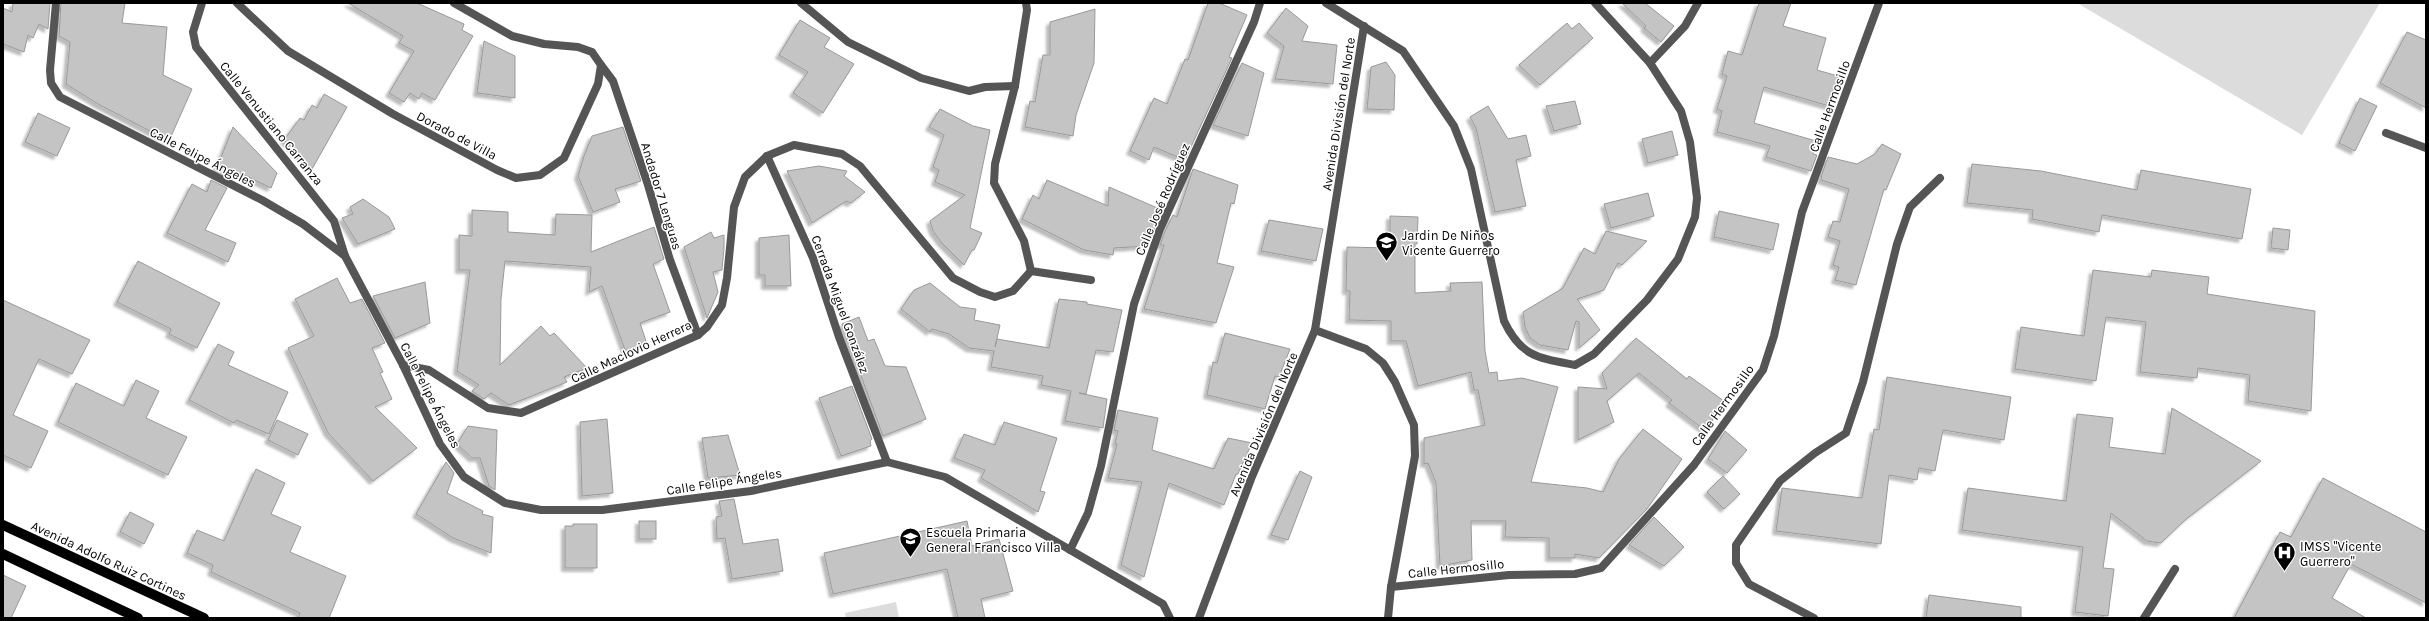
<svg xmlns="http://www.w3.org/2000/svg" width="2429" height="621" viewBox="0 0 2429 621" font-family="Karla,sans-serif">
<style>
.green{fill:#dcdcdc}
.building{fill:#c4c4c4;stroke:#999;filter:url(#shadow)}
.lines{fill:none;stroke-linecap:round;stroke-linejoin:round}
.lane{stroke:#555;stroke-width:8}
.street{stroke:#555;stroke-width:8}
.primary{stroke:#000;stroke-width:10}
.labels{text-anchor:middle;stroke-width:3;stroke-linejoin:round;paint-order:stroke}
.street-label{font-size:13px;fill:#000;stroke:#fff}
.poi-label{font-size:13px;fill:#000;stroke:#fff;text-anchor:start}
</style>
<defs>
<filter id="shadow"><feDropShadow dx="-3.5" dy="3.5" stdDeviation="1" flood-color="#0004"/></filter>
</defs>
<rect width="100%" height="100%" fill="#fff"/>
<g class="green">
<polygon points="2077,3 2380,3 2302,135"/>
<polygon points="896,602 899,618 846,618 845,613"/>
</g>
<g class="building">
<polygon points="13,3 50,3 48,29 39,24 33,38 28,35 24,52 3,44 3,8 12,12"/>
<polygon points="61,3 125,3 122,23 167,27 163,75 192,89 169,141 98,104 66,84 70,42 59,36"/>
<polygon points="348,3 417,3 464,24 462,30 473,36 435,100 422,93 419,99 410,93 404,102 389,93 414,51 399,43 403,36"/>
<polygon points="1208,3 1219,3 1247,15 1229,57 1232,58 1185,160 1154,147 1149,160 1130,151 1154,98 1167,104 1185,59 1188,60"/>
<polygon points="1622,3 1645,3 1674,26 1661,42 1644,28 1646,26"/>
<polygon points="1759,3 1791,3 1783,26 1826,38 1817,70 1838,76 1829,106 1764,87 1754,123 1816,141 1813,154 1817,155 1811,171 1766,157 1770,146 1717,132 1722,111 1717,109 1727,76 1722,74 1728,51 1742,55"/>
<polygon points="1286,8 1308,26 1302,41 1337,45 1333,84 1275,79 1284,46 1267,33"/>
<polygon points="1095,9 1094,63 1076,115 1073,136 1025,127 1030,101 1035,102 1043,55 1050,55 1050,22"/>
<polygon points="800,20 830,38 824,47 854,64 823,113 793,93 808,72 779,55"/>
<polygon points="1567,23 1572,29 1579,23 1593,38 1540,85 1519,65"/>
<polygon points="2407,32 2426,40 2426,108 2380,83"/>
<polygon points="484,41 515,56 515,98 477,93"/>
<polygon points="1386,62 1395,75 1394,110 1367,109 1371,67"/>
<polygon points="1242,63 1264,73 1248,136 1213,125"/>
<polygon points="324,94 347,107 312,169 284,140 300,118 304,120 312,105 317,108"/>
<polygon points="2360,98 2377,106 2355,151 2339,143"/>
<polygon points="1575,101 1581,124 1554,131 1546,106"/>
<polygon points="1488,106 1508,139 1526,135 1531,156 1516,160 1526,206 1495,212 1476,128 1470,117"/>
<polygon points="940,109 973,126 990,130 970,228 982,233 974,250 972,250 964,265 941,242 933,231 930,221 965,195 935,182 939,170 933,167 944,135 929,127"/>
<polygon points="38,113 70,128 57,156 25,142"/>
<polygon points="233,127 277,173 271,188 236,171 232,178 216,170"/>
<polygon points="623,127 641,181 615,189 620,202 593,212 578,176 584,156 592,136"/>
<polygon points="1672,131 1678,155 1648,163 1642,139"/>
<polygon points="1882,144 1901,154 1886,190 1884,189 1856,285 1835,280 1839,267 1833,265 1840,241 1828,237 1833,221 1840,222 1849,189 1821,180 1822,174 1828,157 1857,164 1875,154"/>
<polygon points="1972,164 2041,171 2137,190 2141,170 2251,189 2242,239 2102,215 2099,232 2032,219 2033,210 1967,203"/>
<polygon points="819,166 847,171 844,176 865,192 851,203 846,201 812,223 787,171"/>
<polygon points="1193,169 1238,185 1234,204 1231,203 1217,263 1234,267 1216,323 1144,309 1164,245 1160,245 1165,231 1173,215 1177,217"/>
<polygon points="211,180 227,188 205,230 236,243 228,262 167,233 192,184 207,192"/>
<polygon points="1047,180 1108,206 1109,187 1162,210 1148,246 1114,248 1113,255 1084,250 1022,219 1033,195 1039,199"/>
<polygon points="1648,193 1654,216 1611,228 1604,204"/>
<polygon points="363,199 389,217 395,229 358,244 342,218 353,214 350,207"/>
<polygon points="472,210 508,212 508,232 555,235 556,214 592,215 591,252 654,227 664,259 653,264 670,312 640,323 647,344 632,350 625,350 602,286 589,292 591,267 505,261 501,299 500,365 541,326 550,336 554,333 587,368 564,377 567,382 509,405 491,393 484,399 472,391 479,385 457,371 470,270 459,270 459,235 472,236"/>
<polygon points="1719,211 1779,224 1773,250 1714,237"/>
<polygon points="1390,216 1418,217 1417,244 1415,244 1415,293 1451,291 1450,283 1482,282 1485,351 1489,373 1497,372 1498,381 1522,378 1558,387 1531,482 1587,488 1603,492 1619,459 1643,429 1682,459 1647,509 1599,558 1575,554 1575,558 1549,558 1549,538 1505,537 1506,521 1471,521 1472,560 1440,566 1436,483 1428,463 1424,464 1424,438 1485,425 1478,390 1474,390 1471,372 1418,386 1406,341 1391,341 1391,321 1349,320 1350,291 1346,291 1347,247 1390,248"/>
<polygon points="1269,220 1323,229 1316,261 1261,251"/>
<polygon points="2273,228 2290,230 2288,250 2271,248"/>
<polygon points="1606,231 1647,241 1622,265 1618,263 1604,290 1577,299 1600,330 1579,348 1579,322 1576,321 1568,350 1540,345 1530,338 1525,327 1523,312 1563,288 1584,248 1595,254"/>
<polygon points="711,232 714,238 724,235 724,248 722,270 713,272 718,292 707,318 684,247"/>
<polygon points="789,235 791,286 765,286 765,275 759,275 759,238"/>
<polygon points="138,261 220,303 197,348 169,334 171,329 117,302"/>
<polygon points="2093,270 2151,277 2152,270 2209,277 2207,294 2315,311 2311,411 2248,401 2250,375 2198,368 2197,378 2140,372 2146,322 2106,317 2096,381 2015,369 2021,327 2084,336"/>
<polygon points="337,278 350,303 362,299 385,343 372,348 383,372 380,373 392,399 375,407 417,448 373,481 328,433 288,348 314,336 295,299"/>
<polygon points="425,282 430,323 395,338 373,296"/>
<polygon points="930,283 960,307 976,309 974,320 1000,325 995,347 997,339 1049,348 1059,299 1087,302 1087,304 1122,310 1113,352 1096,350 1086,394 1079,393 1107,399 1103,428 1065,421 1071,391 1041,385 1043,376 991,367 994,351 969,348 949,334 932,329 930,332 901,309 914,290"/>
<polygon points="3,300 90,340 72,374 39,359 13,415 48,431 31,468 3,455"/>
<polygon points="859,317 868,341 874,339 885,366 906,367 926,419 883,436 842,324"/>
<polygon points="1225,333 1290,349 1279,377 1275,376 1265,409 1207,395 1213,362 1217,363"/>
<polygon points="1636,338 1687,379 1689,376 1724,401 1706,431 1669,403 1672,400 1639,373 1607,401 1614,422 1578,440 1578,387 1607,389 1602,373"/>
<polygon points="218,344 234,352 228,365 288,392 269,434 236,420 234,423 189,400"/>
<polygon points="1887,377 2011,397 2004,440 1943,430 1935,471 1919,468 1917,480 1889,475 1881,544 1776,531 1782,488 1862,498 1874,429 1879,430"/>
<polygon points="136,380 159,391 146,418 187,437 168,475 58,422 76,383 124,406"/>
<polygon points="852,386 872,439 870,441 871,446 841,456 819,398"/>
<polygon points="2172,408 2261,461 2185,520 2161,543 2147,541 2111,513 2103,568 2114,569 2108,616 2075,612 2083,547 1962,530 1968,488 2066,501 2077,414 2113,418 2109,447 2165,454"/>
<polygon points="1118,410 1158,418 1152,450 1214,469 1228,438 1252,443 1238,474 1236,474 1224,505 1169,483 1144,577 1121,565 1142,482 1108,478 1117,444 1115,443 1118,431 1114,430"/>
<polygon points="607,419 613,493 582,496 580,422"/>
<polygon points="277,420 308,434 298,455 268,440"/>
<polygon points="1004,422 1057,438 1040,491 1045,492 1038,512 981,478 985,470 954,458 964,434 995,445"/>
<polygon points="468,426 497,430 495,490 489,486 480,458 472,458 457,444"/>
<polygon points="1725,431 1747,450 1727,473 1708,459"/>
<polygon points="728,435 740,475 708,478 702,438"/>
<polygon points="446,462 454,473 447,493 483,511 482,514 493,517 491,553 453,538 416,514"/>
<polygon points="256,469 285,483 271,514 301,527 290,552 346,576 329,618 298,618 300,613 211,572 213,565 187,553 197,530 224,541"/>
<polygon points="1300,471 1312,477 1288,540 1271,535"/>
<polygon points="1723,476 1740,494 1724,509 1707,492"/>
<polygon points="2323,478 2426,532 2426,603 2351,564 2332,598 2366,618 2234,618 2280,532 2291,537"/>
<polygon points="734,499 743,544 778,539 783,571 732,579 725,538 717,539 716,517 722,516 719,501"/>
<polygon points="130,512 154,524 144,544 120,532"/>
<polygon points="1654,517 1684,547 1664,566 1629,545"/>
<rect x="639" y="521" width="17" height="18"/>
<polygon points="967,521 972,546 999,539 1013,591 981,599 985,618 958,618 947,569 833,594 824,553"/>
<polygon points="573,524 597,524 597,568 565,568 565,526 573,526"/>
<polygon points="3,575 26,586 11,618 3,618"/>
<polygon points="1929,595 2021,607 2021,618 1926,618"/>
</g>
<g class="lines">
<g class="lane">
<polyline points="2386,133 2426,148"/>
<polyline points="1814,618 1749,584 1736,563 1736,545 1780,481 1815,453 1846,433 1863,382 1897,244 1910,207 1940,178"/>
<polyline points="2144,618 2175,569"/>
</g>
<g class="street">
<polyline points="56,3 50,70 51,83 60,97 262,200 303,224 345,256 403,365 440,444 464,477 505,503 541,510 602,510 751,491 887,462 945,477 1163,604 1170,618"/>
<polyline points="202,3 193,32 196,47 334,221 345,256"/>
<polyline points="237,3 288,51 393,114 497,170 516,178 540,175 564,158 598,84 601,65 592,52 578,47 544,44 512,36 454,3"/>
<polyline points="801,3 848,42 921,78 969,91 985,87 1015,86"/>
<polyline points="1026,3 1027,10 1015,86 995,164 994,183 1024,241 1031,271"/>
<path d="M 1326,3 L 1403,51 L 1454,126 L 1471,169 L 1504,321 C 1521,357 1539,358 1575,365 L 1594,354 L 1647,300 L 1678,259 L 1695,217 L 1697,198 L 1690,142 L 1681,111 L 1650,63 L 1595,3"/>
<polyline points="1650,63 1685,26 1698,3"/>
<polyline points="601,65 613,81 648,185 670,260 698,335"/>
<polyline points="767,156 813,258 839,337 887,462"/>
<polyline points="1031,271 1091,280"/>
<polyline points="1315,330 1366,349 1383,363 1395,382 1414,425 1415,456 1391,587 1388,618"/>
<polyline points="403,365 429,370 488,408 521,413 698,335 707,327 722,305 727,278 734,207 745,177 767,156 794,145 842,154 860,166 953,278 980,292 995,297 1013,291 1031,271"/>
<polyline points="1070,550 1088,513 1101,466 1134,304 1160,229 1254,22 1260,3"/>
<polyline points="1391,587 1509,575 1575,574 1601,568 1694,465 1763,370 1774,336 1802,212 1879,3"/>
<polyline points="1199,618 1251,479 1315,330 1364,26"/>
</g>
<g class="primary">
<polyline points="3,525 204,618"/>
<polyline points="3,554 138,618"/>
</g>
</g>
<defs>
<symbol id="school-pin" viewBox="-11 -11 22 30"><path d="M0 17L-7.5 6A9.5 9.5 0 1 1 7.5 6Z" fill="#000" stroke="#fff"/><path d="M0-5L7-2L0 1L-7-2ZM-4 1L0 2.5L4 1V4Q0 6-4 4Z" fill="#fff"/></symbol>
<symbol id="hospital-pin" viewBox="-11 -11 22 30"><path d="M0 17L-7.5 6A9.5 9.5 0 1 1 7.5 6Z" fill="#000" stroke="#fff"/><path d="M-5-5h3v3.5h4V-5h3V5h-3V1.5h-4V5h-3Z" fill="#fff"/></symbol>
</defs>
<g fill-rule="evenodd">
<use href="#school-pin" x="1374" y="230" width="25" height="34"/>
<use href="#school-pin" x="898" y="526" width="25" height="34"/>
<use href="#hospital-pin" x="2272" y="540" width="25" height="34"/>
</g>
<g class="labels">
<g class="street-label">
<text transform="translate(1829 106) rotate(-70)" y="5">Calle Hermosillo</text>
<text transform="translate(1338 114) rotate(-81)" y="5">Avenida División del Norte</text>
<text transform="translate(272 123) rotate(51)" y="5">Calle Venustiano Carranza</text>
<text transform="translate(457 135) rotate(28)" y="5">Dorado de Villa</text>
<text transform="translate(203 157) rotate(27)" y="5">Calle Felipe Ángeles</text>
<text transform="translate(662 196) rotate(73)" y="5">Andador 7 Lenguas</text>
<text transform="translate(1162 199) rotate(-67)" y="5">Calle José Rodríguez</text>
<text transform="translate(841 304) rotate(70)" y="5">Cerrada Miguel González</text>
<text transform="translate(631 351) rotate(-25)" y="5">Calle Maclovio Herrera</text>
<text transform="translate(431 395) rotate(63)" y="5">Calle Felipe Ángeles</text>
<text transform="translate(1722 405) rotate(-54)" y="5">Calle Hermosillo</text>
<text transform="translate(1263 424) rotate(-67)" y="5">Avenida División del Norte</text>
<text transform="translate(724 481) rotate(-9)" y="5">Calle Felipe Ángeles</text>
<text transform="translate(109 560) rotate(25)" y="5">Avenida Adolfo Ruiz Cortines</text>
<text transform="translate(1456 568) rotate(-6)" y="5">Calle Hermosillo</text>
</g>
<g class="poi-label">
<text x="1402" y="240">Jardin De Niños<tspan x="1402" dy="15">Vicente Guerrero</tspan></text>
<text x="926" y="537">Escuela Primaria<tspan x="926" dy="15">General Francisco Villa</tspan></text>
<text x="2300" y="551">IMSS "Vicente<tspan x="2300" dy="15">Guerrero"</tspan></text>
</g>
</g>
<rect width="2429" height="621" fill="none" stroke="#000000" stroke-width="8"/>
</svg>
